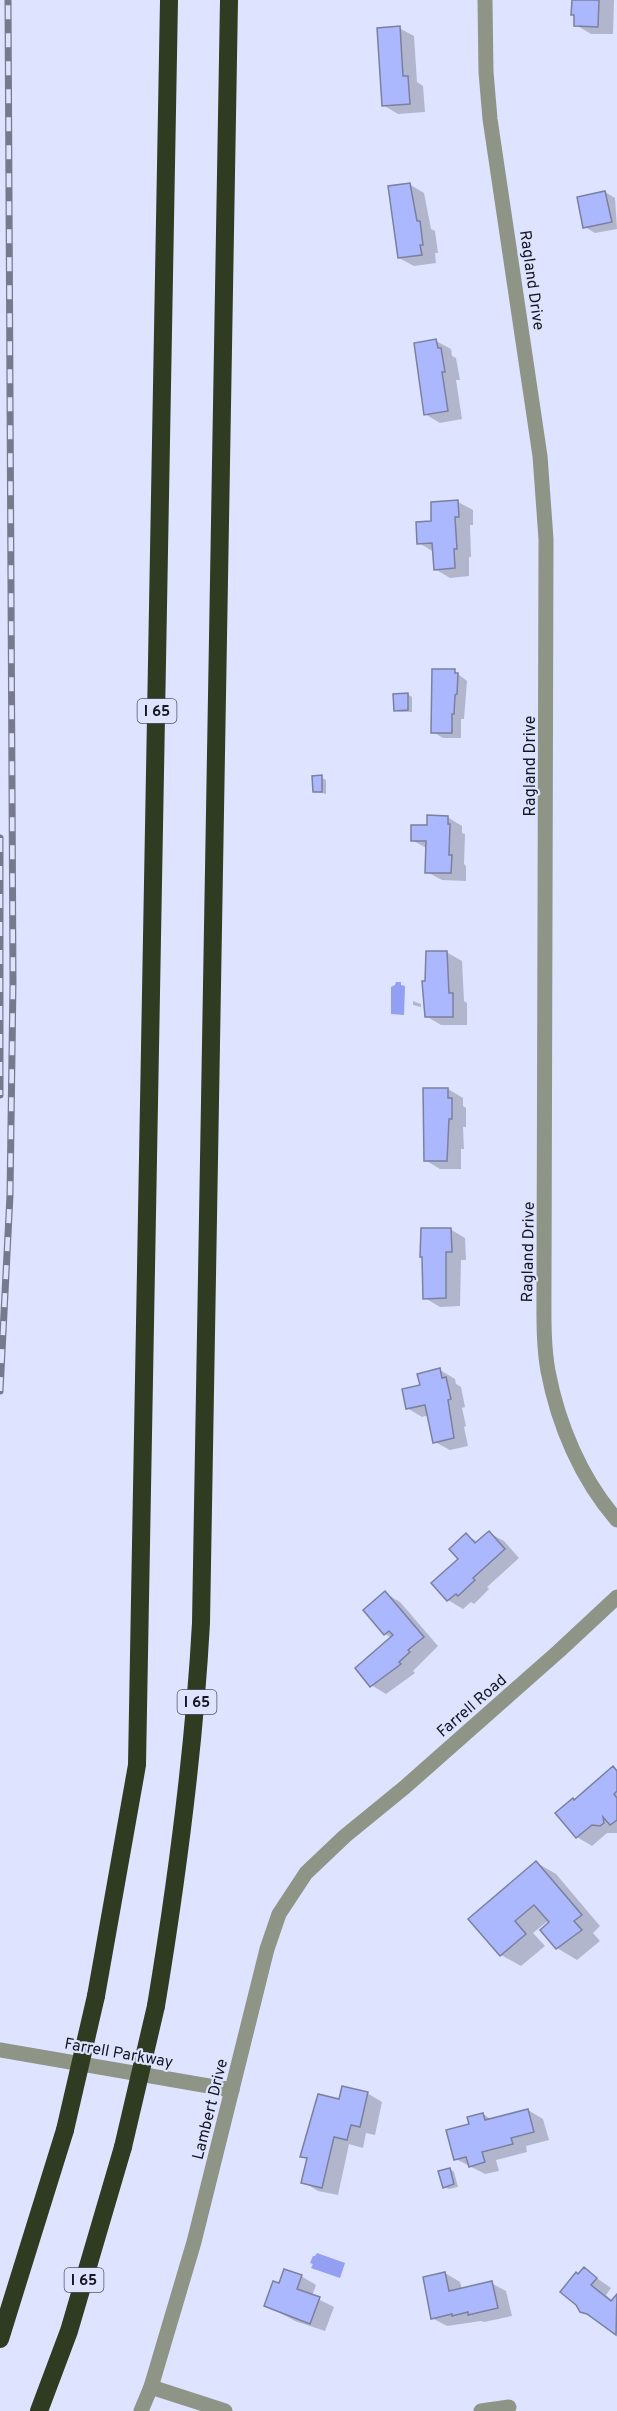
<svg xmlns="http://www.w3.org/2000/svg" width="617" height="2411" viewBox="0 0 617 2411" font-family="Overpass,sans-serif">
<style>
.water{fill:#929ff3}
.shadow{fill:#0003}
.building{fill:#acb8fd;stroke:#7a809e;stroke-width:1.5}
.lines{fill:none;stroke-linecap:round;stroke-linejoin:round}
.street{stroke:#8e9587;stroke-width:15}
.highway{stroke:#303c21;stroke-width:18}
.rail-casing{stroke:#767a8d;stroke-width:7}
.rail{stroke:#dee4ff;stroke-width:4.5;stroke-dasharray:14;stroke-linecap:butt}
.highway-bridge{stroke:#303c21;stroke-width:18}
.labels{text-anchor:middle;stroke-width:4.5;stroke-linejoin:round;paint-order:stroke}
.shield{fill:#dee4ff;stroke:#515464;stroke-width:1.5}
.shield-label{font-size:15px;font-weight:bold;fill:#151722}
.street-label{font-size:16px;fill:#151722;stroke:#dee4ff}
</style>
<rect width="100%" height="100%" fill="#dee4ff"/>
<g class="water">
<polygon points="396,982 401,982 401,985 405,986 404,1015 391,1014 391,987 395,985"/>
<polygon points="317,2253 345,2263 340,2278 311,2268 313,2264 310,2263 313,2256 315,2256"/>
</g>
<g class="shadow">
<polygon points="573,0 614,0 613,34 591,34 576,25"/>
<polygon points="399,28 414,36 417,82 423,86 425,112 398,114 383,105"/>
<polygon points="409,184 424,193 431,229 435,231 438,253 435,253 436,263 414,266 399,258"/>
<polygon points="605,192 615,198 617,229 595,233 585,227"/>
<polygon points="436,341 451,349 452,356 456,358 460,380 456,380 462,419 440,423 425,414"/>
<polygon points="458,502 473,510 473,525 470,525 471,557 469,557 469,576 450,578 435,569 434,552 419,543 433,522"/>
<polygon points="454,671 467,681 464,719 461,719 461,738 443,738 433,732"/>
<polygon points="407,694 412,697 412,712 400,712 395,710"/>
<polygon points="321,777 326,780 326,794 314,791"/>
<polygon points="447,817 462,826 462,833 465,834 464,864 466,866 466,881 442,880 427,872 428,849 412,840"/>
<polygon points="446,952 462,961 464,1001 467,1003 467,1025 441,1025 426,1016 427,983"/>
<polygon points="413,1001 421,1004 421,1007 413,1005"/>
<polygon points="448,1089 463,1098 463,1106 466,1108 466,1127 463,1127 464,1149 461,1149 461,1169 440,1169 425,1160"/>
<polygon points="450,1229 465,1238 466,1260 461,1260 460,1306 440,1307 425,1298"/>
<polygon points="440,1370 455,1379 456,1384 461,1387 465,1407 462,1408 466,1426 464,1427 468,1446 450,1450 435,1442 429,1415 422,1417 407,1408 422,1386"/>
<polygon points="489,1533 504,1541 519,1558 487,1587 489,1589 474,1604 471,1602 463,1609 448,1600 433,1584 460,1559 466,1535 478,1542"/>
<polygon points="385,1593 400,1602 438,1646 413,1671 415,1673 386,1694 371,1685 392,1638 385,1634"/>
<polygon points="613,1768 617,1770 617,1833 607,1833 592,1846 577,1837 557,1813 575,1801"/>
<polygon points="537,1863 556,1874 600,1926 593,1933 600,1941 577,1960 557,1948 542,1930 551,1922 549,1920 533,1933 545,1946 521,1966 501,1955 470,1919"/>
<polygon points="367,2093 382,2102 375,2135 366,2133 363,2148 349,2144 338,2195 318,2191 303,2182 308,2160 302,2156 340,2101"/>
<polygon points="528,2110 543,2119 549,2140 526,2146 527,2152 496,2160 499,2171 485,2174 456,2159 470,2125 483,2114 492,2120"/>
<polygon points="450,2169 454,2172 458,2187 449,2189 444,2187"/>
<polygon points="584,2269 611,2288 606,2295 613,2301 617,2296 617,2334 581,2311 578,2275"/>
<polygon points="445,2273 460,2282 462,2289 491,2283 506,2291 512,2316 484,2322 481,2321 447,2326 432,2318"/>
<polygon points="301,2276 316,2285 312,2296 334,2307 325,2331 295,2321 266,2305 280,2285"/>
</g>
<g class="building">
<polygon points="572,0 599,0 598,27 574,26 574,15 571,15"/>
<polygon points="400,26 403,76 408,76 410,104 382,106 377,28"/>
<polygon points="410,183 417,221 420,221 423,245 420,245 422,255 398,258 388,186"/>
<polygon points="605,191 612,222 583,228 577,197"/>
<polygon points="436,339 438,348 441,348 445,372 442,372 448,411 424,415 414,343"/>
<polygon points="458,500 459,517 455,517 457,549 454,549 455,568 434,570 432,543 417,544 416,522 431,521 431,502"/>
<polygon points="432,669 455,669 455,673 458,673 457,694 455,695 454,714 452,714 452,733 431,733"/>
<polygon points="408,693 408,710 394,711 393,694"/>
<polygon points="322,775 322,792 313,792 312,776"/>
<polygon points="427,815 448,816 448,824 450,824 449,855 452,855 451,873 425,873 426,841 411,841 411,825 427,825"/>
<polygon points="426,951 447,951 449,993 453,993 453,1017 425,1017 422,981 425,981"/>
<polygon points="423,1088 448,1088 448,1098 452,1098 452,1119 449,1119 447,1161 424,1161"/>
<polygon points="421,1228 451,1228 452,1252 446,1252 446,1298 423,1299 422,1257 420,1257"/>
<polygon points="440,1368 442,1378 446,1377 451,1399 448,1400 454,1438 433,1443 425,1405 406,1409 402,1389 420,1385 417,1374"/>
<polygon points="489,1531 505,1549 473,1578 475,1580 458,1596 456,1594 447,1601 431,1583 458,1559 449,1549 466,1533 475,1543"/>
<polygon points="385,1591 424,1637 408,1650 410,1652 399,1662 401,1664 370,1687 355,1668 393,1635 389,1631 384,1635 363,1610"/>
<polygon points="613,1766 617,1771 617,1791 614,1794 617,1798 617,1820 610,1825 603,1817 604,1823 600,1826 592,1825 576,1838 555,1813 573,1798 574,1800"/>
<polygon points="536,1861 582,1915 574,1921 582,1930 556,1949 540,1930 549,1922 534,1905 515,1921 526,1934 500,1956 468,1919"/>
<polygon points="342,2086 368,2092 360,2127 351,2125 347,2140 334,2137 322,2188 301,2183 307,2158 300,2157 318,2094 339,2099"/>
<polygon points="528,2109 534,2132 511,2138 513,2144 482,2152 485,2162 469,2167 466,2157 454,2160 446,2130 469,2124 467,2117 483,2113 485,2120"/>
<polygon points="450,2168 454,2184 443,2188 438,2171"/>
<polygon points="584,2267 597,2278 591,2285 611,2301 617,2294 616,2335 587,2314 580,2312 576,2305 560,2292 576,2272 578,2274"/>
<polygon points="284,2269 302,2275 297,2289 320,2297 310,2324 264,2306 273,2281 279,2283"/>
<polygon points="445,2272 449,2291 492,2281 498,2308 468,2315 468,2312 452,2316 452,2314 431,2319 423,2277"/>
</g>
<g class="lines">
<g class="street">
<path d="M 485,0 L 486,72 L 490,119 L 540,456 L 546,539 L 544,1284 C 544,1313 543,1343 548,1371 C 558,1424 581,1479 617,1520"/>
<polyline points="0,2050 232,2090"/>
<polyline points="151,2387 225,2411"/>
<polyline points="141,2411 151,2387 194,2242 267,1949 279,1914 306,1873 345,1836 405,1787 559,1651 617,1597"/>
<polyline points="481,2411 509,2407"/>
</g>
<g class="highway">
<polyline points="96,1996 137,1765 169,0"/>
<path d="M 156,2006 C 177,1879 194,1752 201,1623 L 229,0"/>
<polyline points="0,2339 65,2130"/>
<polyline points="39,2411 69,2331 123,2147"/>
</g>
<defs>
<g id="rail">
<polyline points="0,838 0,1095"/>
<polyline points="0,1391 10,1195 13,982 8,0"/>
</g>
</defs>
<use href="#rail" class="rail-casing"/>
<use href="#rail" class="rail"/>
<g class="highway-bridge">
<polyline points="65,2130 96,1996"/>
<polyline points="123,2147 156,2006"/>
</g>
</g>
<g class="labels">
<g class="shield">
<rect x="137.5" y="699" width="39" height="24" rx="4.5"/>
<rect x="177.5" y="1690" width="39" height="24" rx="4.5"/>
<rect x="64.5" y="2268" width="39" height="24" rx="4.5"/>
</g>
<g class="shield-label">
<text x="157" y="716">I 65</text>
<text x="197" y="1707">I 65</text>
<text x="84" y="2285">I 65</text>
</g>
<g class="street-label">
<text transform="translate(533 280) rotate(82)" y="6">Ragland Drive</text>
<text transform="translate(529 766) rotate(-90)" y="6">Ragland Drive</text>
<text transform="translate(527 1252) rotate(-89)" y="6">Ragland Drive</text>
<text transform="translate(471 1705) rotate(-41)" y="6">Farrell Road</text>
<text transform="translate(119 2052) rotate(10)" y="6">Farrell Parkway</text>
<text transform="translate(209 2109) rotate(-76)" y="6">Lambert Drive</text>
</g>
</g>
</svg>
